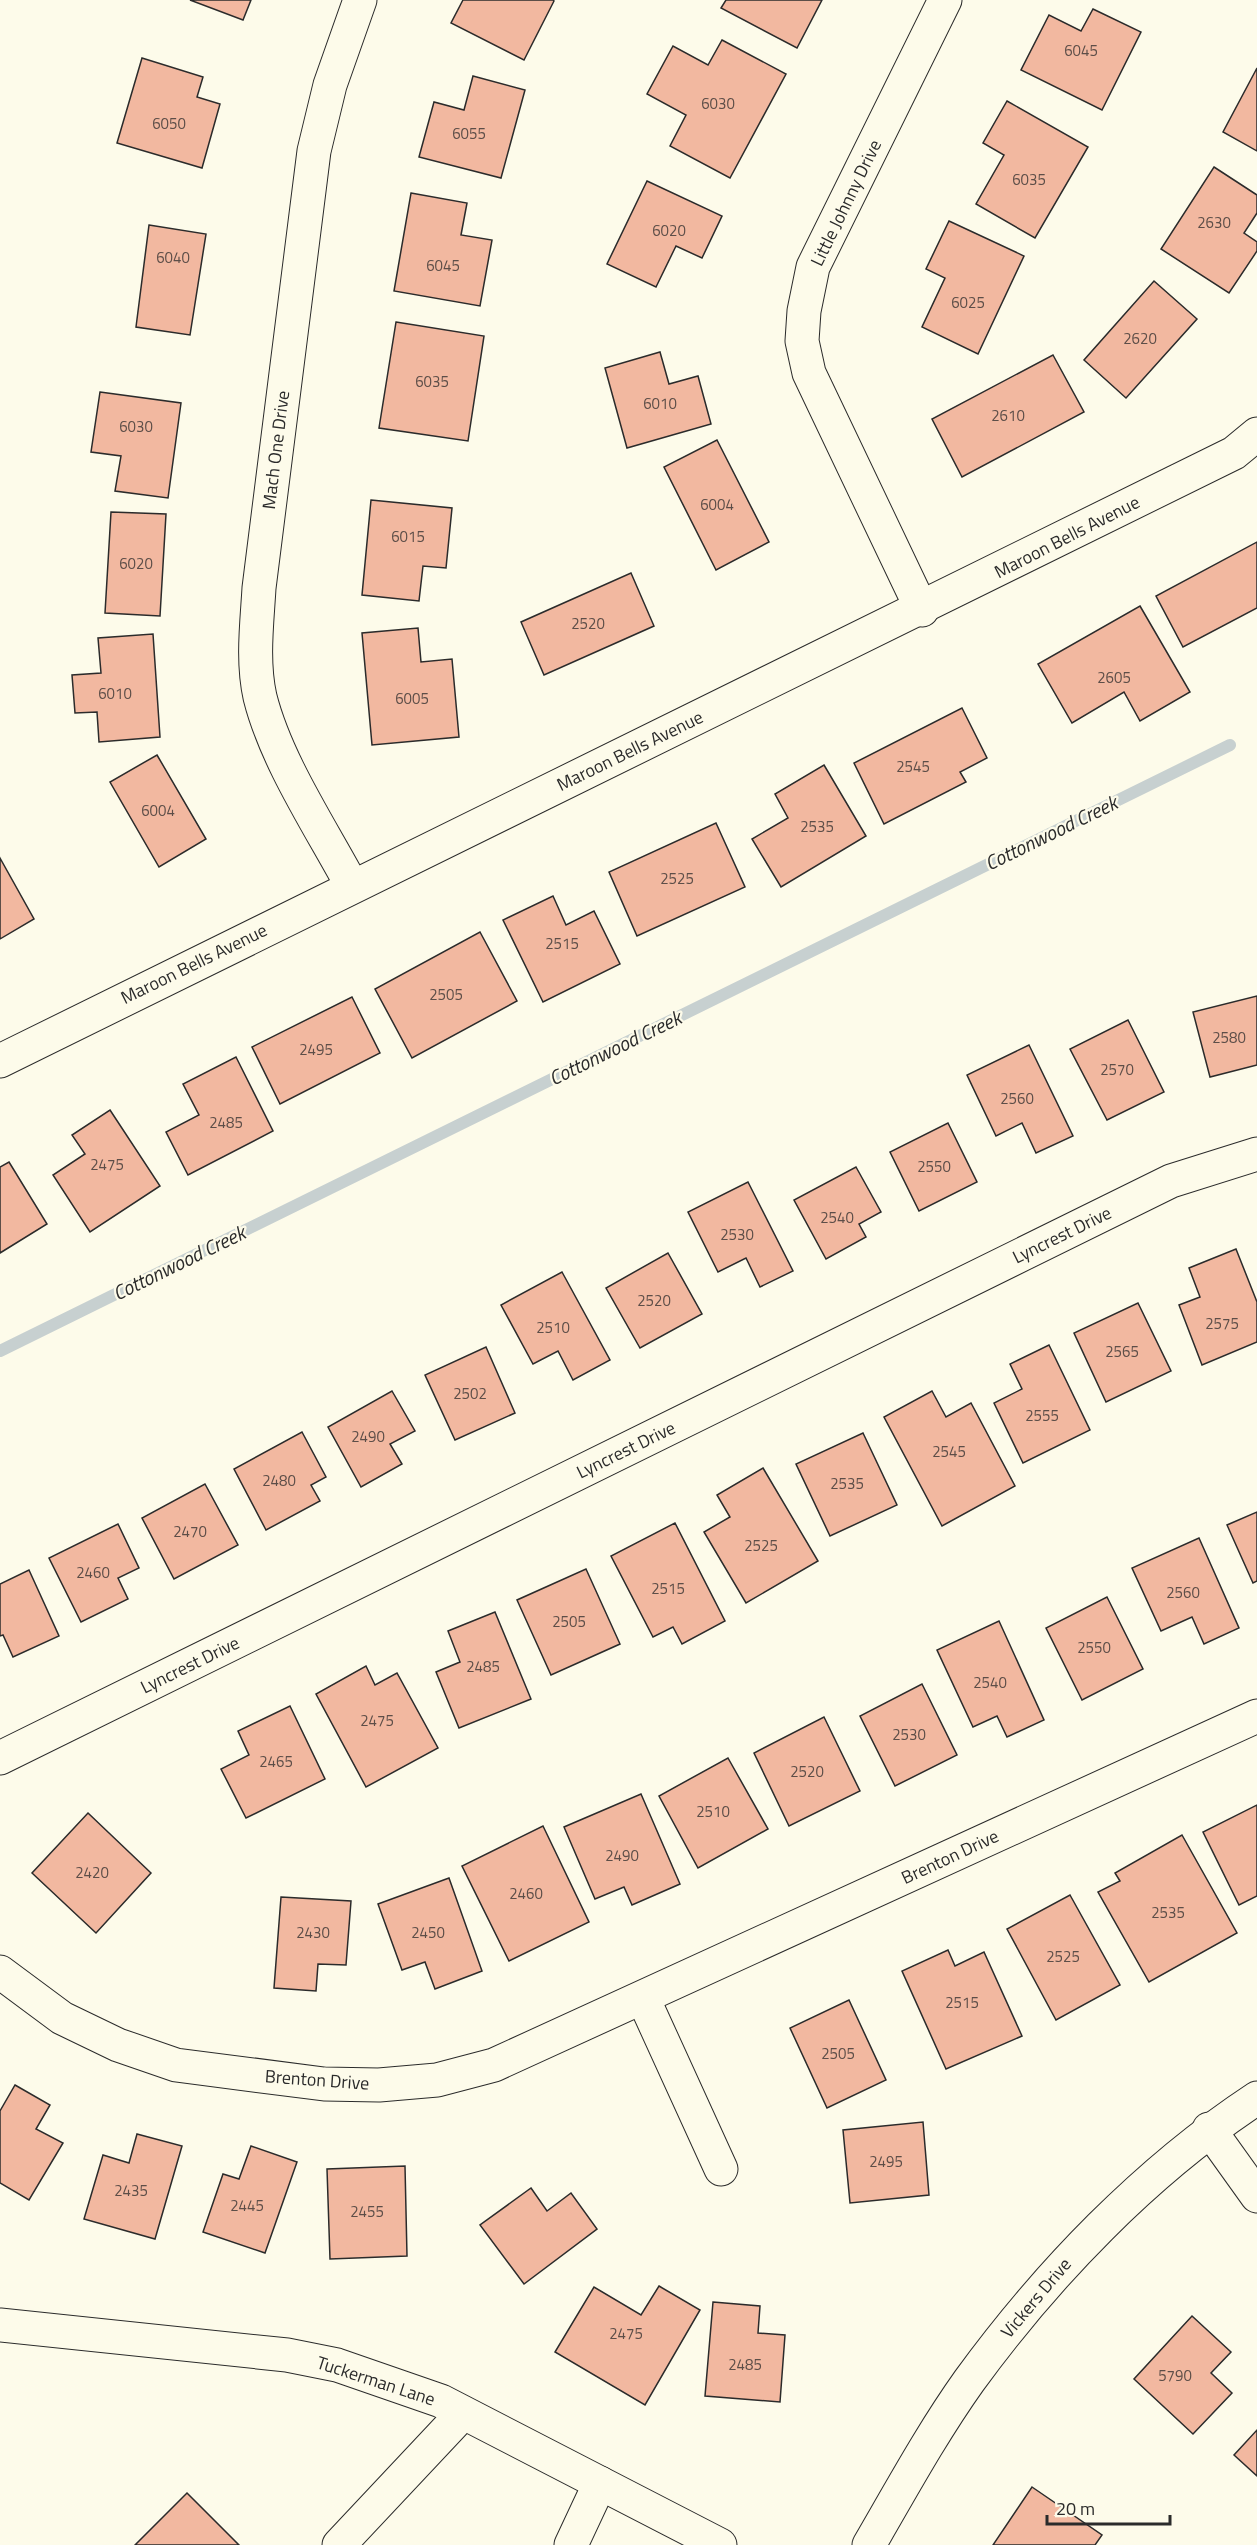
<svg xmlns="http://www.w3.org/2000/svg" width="1257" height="2545" viewBox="0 0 1257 2545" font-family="'Titillium Web',sans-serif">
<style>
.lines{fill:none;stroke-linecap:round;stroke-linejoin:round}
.stream{stroke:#c7d0d0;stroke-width:12}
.building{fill:#f2b8a0;stroke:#2b2b2b;stroke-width:1.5}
.minor-casing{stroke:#2b2b2b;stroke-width:35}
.major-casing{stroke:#2b2b2b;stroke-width:35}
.minor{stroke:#fdfbea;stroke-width:33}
.major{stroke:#fdfbea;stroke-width:33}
.labels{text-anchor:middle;stroke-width:4.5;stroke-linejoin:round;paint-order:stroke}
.number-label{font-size:15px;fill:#5d4e48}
.street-label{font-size:18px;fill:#2b2b2b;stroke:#fdfbea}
.water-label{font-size:20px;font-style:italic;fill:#2b2b2b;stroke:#fdfbea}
</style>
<rect width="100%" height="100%" fill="#fdfbea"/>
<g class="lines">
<polyline class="stream" points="0,1351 1230,745"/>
</g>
<g class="building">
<polygon points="190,0 251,0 243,20"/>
<polygon points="463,0 553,0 554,1 524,60 451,23"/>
<polygon points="726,0 822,0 797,48 721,8"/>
<polygon points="1093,9 1141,32 1102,110 1021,70 1049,15 1081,31"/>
<polygon points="722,40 786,74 730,178 670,146 686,115 647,94 673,46 708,65"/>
<polygon points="142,58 203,77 197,97 220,104 202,168 117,143"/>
<polygon points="1257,68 1257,151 1223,132"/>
<polygon points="473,76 525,90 501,178 419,157 434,102 464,110"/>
<polygon points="1007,101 1088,147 1035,238 976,204 1004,155 983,143"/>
<polygon points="1214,167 1257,195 1257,213 1244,233 1257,242 1257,251 1229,293 1161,249"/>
<polygon points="647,181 722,216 702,258 676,246 656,287 607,264"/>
<polygon points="411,193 467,203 461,235 492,240 480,306 394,291"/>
<polygon points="949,221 1024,256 978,354 922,327 945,278 926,269"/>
<polygon points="149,225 206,234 190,335 136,327"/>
<polygon points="1154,281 1197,319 1126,398 1084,360"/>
<polygon points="396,322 484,336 468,441 379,428"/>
<polygon points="660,352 669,384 698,376 711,424 627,448 605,368"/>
<polygon points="1053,355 1084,412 962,477 932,419"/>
<polygon points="100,392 181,403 168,498 115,491 121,456 91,452"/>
<polygon points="717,440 769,542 716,570 664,467"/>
<polygon points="371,500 452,508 446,568 423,566 419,601 362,595"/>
<polygon points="111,512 166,514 160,616 105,613"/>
<polygon points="1257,542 1257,608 1183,647 1156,596"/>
<polygon points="631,573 654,626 544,675 521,622"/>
<polygon points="1140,606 1190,692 1140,721 1124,692 1072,723 1038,664"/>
<polygon points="418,628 421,662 452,659 459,737 372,745 362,633"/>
<polygon points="153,634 160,737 99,742 97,712 75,713 72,675 101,673 98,638"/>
<polygon points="962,708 987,758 960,772 966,782 884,824 854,763"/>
<polygon points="157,755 206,839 159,867 110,782"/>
<polygon points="824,765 866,836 781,887 752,839 788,818 775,794"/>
<polygon points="716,823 745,887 637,936 609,872"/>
<polygon points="0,858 34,919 0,939"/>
<polygon points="553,896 566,925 594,911 620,964 543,1002 503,920"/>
<polygon points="480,932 517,1001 412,1058 375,989"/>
<polygon points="1257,996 1257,1065 1210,1077 1193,1012"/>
<polygon points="352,997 380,1053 280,1104 252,1047"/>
<polygon points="1128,1020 1164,1092 1107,1120 1070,1049"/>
<polygon points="1029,1045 1073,1136 1036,1153 1022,1123 996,1136 967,1075"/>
<polygon points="236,1057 273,1131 188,1175 166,1132 199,1115 183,1084"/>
<polygon points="110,1110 160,1186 90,1232 53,1175 85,1154 72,1135"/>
<polygon points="948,1123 977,1182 919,1211 890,1152"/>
<polygon points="9,1162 47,1224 0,1253 0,1167"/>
<polygon points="856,1167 881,1212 859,1224 866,1237 826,1259 794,1200"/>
<polygon points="748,1182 793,1271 760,1287 746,1258 718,1272 688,1212"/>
<polygon points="1236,1249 1257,1302 1257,1342 1202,1365 1179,1305 1200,1297 1189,1268"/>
<polygon points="668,1253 702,1314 640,1348 606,1288"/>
<polygon points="562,1272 610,1360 573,1380 558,1351 533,1364 501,1305"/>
<polygon points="1138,1303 1171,1371 1106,1402 1074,1333"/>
<polygon points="1049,1345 1090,1430 1023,1463 994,1403 1022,1389 1010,1364"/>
<polygon points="486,1347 515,1413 455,1440 425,1375"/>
<polygon points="392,1391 415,1431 390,1444 402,1464 361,1487 328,1427"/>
<polygon points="932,1391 946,1417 971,1403 1015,1486 942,1526 884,1417"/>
<polygon points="302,1432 326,1477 311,1485 320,1501 266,1530 234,1469"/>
<polygon points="863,1433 897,1505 830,1536 796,1464"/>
<polygon points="763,1468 818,1561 746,1603 704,1532 730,1517 717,1495"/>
<polygon points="205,1484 238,1545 174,1579 142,1518"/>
<polygon points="1257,1512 1257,1581 1253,1583 1227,1525"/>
<polygon points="675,1523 725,1621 682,1644 673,1627 653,1637 611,1556"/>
<polygon points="118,1524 139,1568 118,1578 128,1599 81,1622 49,1558"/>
<polygon points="1199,1538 1239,1628 1204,1644 1192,1617 1161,1631 1132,1568"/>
<polygon points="586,1569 620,1644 551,1675 517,1600"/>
<polygon points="29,1570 59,1636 13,1657 3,1635 0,1636 0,1584"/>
<polygon points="1107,1597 1143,1669 1082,1700 1046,1628"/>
<polygon points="495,1612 531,1699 459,1728 436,1672 460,1662 448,1631"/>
<polygon points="999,1621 1044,1720 1007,1737 997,1716 973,1727 937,1650"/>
<polygon points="366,1666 375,1685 397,1673 438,1748 366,1787 316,1694"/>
<polygon points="922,1684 957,1755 895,1786 860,1716"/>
<polygon points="290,1706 325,1779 246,1818 221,1769 249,1755 238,1731"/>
<polygon points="824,1717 860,1791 789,1826 754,1753"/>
<polygon points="728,1758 768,1829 698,1868 659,1796"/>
<polygon points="641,1794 680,1884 632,1905 624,1887 595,1899 564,1827"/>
<polygon points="1257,1805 1257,1896 1239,1905 1203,1832"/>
<polygon points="88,1813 151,1873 96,1933 32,1873"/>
<polygon points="543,1826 589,1922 509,1961 462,1866"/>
<polygon points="1182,1835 1237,1933 1149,1982 1098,1892 1120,1881 1115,1873"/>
<polygon points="449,1878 482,1971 435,1989 425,1962 402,1970 378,1904"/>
<polygon points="1070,1895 1120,1985 1056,2020 1007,1929"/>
<polygon points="281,1897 351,1901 346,1965 318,1964 316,1991 274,1988"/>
<polygon points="948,1950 955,1966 984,1952 1022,2036 946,2069 902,1971"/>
<polygon points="849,2000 886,2080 827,2108 790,2028"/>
<polygon points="15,2085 50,2105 36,2129 63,2143 29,2200 0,2183 0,2111"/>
<polygon points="923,2122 929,2195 850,2203 843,2130"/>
<polygon points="137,2134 182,2146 155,2239 84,2219 103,2155 129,2163"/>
<polygon points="251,2146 297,2162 265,2253 203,2232 223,2174 239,2179"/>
<polygon points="405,2166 407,2256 330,2259 327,2169"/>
<polygon points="531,2188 547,2211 571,2193 597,2229 524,2284 480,2225"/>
<polygon points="659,2286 700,2310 645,2405 555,2352 594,2287 641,2315"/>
<polygon points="713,2302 760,2306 758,2333 785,2335 780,2402 705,2396"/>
<polygon points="1192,2316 1231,2352 1211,2373 1232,2393 1193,2434 1134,2379"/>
<polygon points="1257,2430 1257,2476 1234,2455"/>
<polygon points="1032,2487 1102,2535 1095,2545 993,2545"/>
<polygon points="187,2493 239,2545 135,2545"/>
</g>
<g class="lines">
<defs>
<g id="minor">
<polyline points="922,610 809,373 802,341 804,311 813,267 945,0"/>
<path d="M 352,886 C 321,828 276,761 260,697 C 252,661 257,623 259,588 L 314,151 L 330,85 L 360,0"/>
<path d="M 0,1061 C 410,857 824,659 1234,453 L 1257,434"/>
<polyline points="0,1758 1171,1181 1257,1154"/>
<polyline points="0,1972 62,2018 118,2045 176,2065 324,2084 379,2085 437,2080 494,2065 1257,1716"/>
<polyline points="643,1998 721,2169"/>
<polyline points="1209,2129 1257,2196"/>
<polyline points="0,2325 287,2355 337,2365 441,2401 720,2545"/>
<polyline points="339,2545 463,2413"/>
<polyline points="571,2545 600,2483"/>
</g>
<path id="major" d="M 869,2545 C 901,2490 932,2433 969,2381 C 1047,2274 1146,2171 1257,2098"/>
</defs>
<use href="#minor" class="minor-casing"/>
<use href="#major" class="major-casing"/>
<use href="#minor" class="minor"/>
<use href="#major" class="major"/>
</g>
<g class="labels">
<g class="number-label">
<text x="1081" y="56">6045</text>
<text x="718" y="109">6030</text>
<text x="169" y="129">6050</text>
<text x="469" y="139">6055</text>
<text x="1029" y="185">6035</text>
<text x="1214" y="228">2630</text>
<text x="669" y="236">6020</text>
<text x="173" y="263">6040</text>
<text x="443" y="271">6045</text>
<text x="968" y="308">6025</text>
<text x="1140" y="344">2620</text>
<text x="432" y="387">6035</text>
<text x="660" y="409">6010</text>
<text x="1008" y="421">2610</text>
<text x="136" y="432">6030</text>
<text x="717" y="510">6004</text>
<text x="408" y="542">6015</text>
<text x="136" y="569">6020</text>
<text x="588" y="629">2520</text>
<text x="1114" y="683">2605</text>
<text x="115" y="699">6010</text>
<text x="412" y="704">6005</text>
<text x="913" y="772">2545</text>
<text x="158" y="816">6004</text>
<text x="817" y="832">2535</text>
<text x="677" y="884">2525</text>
<text x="562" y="949">2515</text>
<text x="446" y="1000">2505</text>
<text x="1229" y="1043">2580</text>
<text x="316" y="1055">2495</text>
<text x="1117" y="1075">2570</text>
<text x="1017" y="1104">2560</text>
<text x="226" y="1128">2485</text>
<text x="107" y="1170">2475</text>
<text x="934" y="1172">2550</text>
<text x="837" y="1223">2540</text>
<text x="737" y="1240">2530</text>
<text x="654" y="1306">2520</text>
<text x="1222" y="1329">2575</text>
<text x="553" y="1333">2510</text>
<text x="1122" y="1357">2565</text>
<text x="470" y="1399">2502</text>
<text x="1042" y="1421">2555</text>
<text x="368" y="1442">2490</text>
<text x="949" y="1457">2545</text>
<text x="279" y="1486">2480</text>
<text x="847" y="1489">2535</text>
<text x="190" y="1537">2470</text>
<text x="761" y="1551">2525</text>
<text x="93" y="1578">2460</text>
<text x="668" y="1594">2515</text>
<text x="1183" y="1598">2560</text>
<text x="569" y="1627">2505</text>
<text x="1094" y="1653">2550</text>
<text x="483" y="1672">2485</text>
<text x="990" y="1688">2540</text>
<text x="377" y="1726">2475</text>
<text x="909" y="1740">2530</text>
<text x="276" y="1767">2465</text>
<text x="807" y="1777">2520</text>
<text x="713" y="1817">2510</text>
<text x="622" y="1861">2490</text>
<text x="92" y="1878">2420</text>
<text x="526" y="1899">2460</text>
<text x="1168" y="1918">2535</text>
<text x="313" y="1938">2430</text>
<text x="428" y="1938">2450</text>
<text x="1063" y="1962">2525</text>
<text x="962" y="2008">2515</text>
<text x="838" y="2059">2505</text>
<text x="886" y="2167">2495</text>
<text x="131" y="2196">2435</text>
<text x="247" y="2211">2445</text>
<text x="367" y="2217">2455</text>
<text x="626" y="2339">2475</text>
<text x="745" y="2370">2485</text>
<text x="1175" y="2381">5790</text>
</g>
<g class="street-label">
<text transform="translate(846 203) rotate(-64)" y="6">Little Johnny Drive</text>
<text transform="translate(276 450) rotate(-83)" y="6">Mach One Drive</text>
<text transform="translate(1067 537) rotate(-27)" y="6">Maroon Bells Avenue</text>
<text transform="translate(630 751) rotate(-26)" y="6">Maroon Bells Avenue</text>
<text transform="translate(194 964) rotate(-26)" y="6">Maroon Bells Avenue</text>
<text transform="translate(1062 1235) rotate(-26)" y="6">Lyncrest Drive</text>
<text transform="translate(626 1450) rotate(-26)" y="6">Lyncrest Drive</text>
<text transform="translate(190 1665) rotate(-26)" y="6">Lyncrest Drive</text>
<text transform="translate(950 1857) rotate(-25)" y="6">Brenton Drive</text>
<text transform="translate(317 2080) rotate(4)" y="6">Brenton Drive</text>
<text transform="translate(1036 2298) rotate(-50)" y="6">Vickers Drive</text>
<text transform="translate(376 2381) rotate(18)" y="6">Tuckerman Lane</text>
</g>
<g class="water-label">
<text transform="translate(1051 833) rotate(-26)" y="7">Cottonwood Creek</text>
<text transform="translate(615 1048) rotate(-26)" y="7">Cottonwood Creek</text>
<text transform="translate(179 1263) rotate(-26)" y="7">Cottonwood Creek</text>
</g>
</g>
<path d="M1047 2515v9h123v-9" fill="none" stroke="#2b2b2b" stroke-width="3"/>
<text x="1056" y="2515" font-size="18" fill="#2b2b2b" stroke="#fdfbea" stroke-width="4.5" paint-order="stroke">20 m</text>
</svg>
